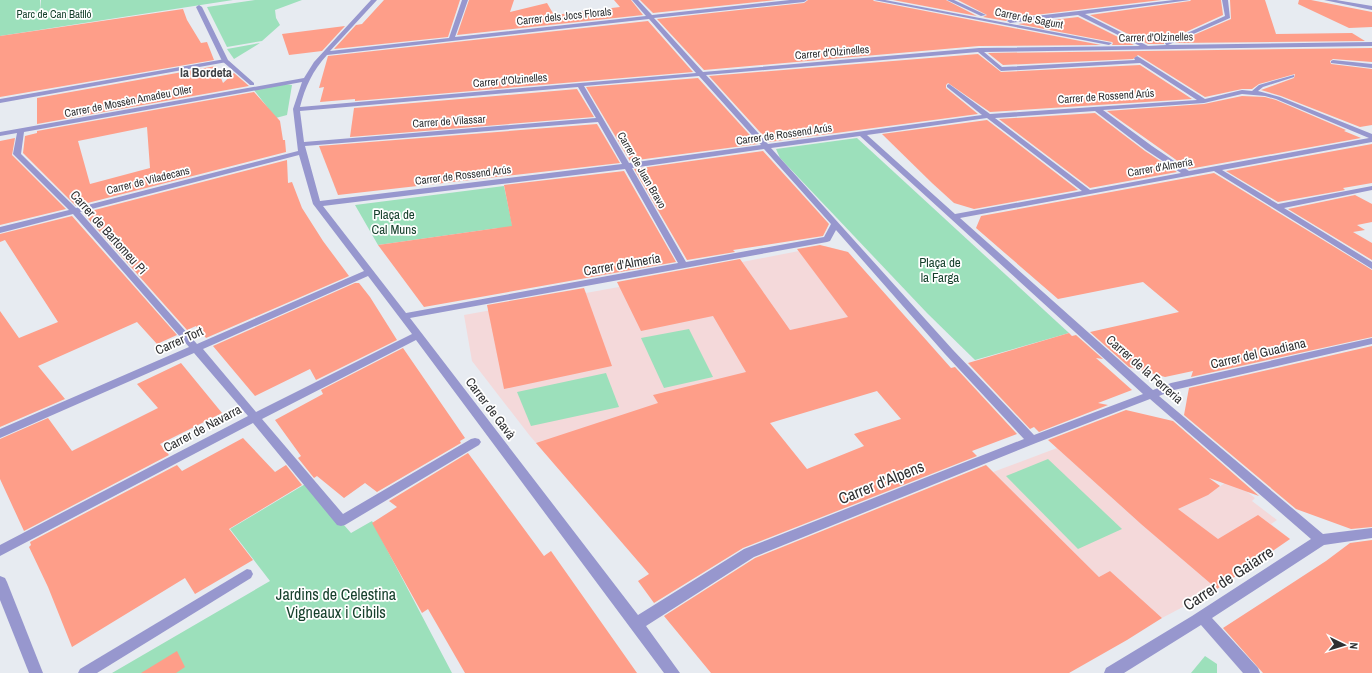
<svg xmlns="http://www.w3.org/2000/svg" width="1372" height="673" viewBox="0 0 1372 673" font-family="'Archivo Narrow',sans-serif">
<style>
.education{fill:#f4d9da}
.green{fill:#9ce0bb}
.building{fill:#fe9e89;fill-rule:evenodd}
.lines{fill:none;stroke-linecap:round;stroke-linejoin:round}
.lane{fill:#9797ce;fill-rule:evenodd}
.street{fill:#9797ce;fill-rule:evenodd}
.labels{text-anchor:middle;stroke-width:3.5;stroke-linejoin:round;paint-order:stroke}
.far-park-label{font-size:11px;fill:#17412d;stroke:#fff}
.far-street-label{font-size:11px;fill:#2f3032;stroke:#fff}
.far-quarter-label{font-size:13px;font-weight:bold;fill:#3f4246;stroke:#fff}
.park-label{font-size:13px;fill:#17412d;stroke:#fff}
.street-label{font-size:13px;fill:#2f3032;stroke:#fff}
.near-street-label{font-size:16px;fill:#2f3032;stroke:#fff}
.near-park-label{font-size:16px;fill:#17412d;stroke:#fff}
</style>
<rect width="100%" height="100%" fill="#e7ebf1"/>
<g class="education">
<polygon points="825,246 848,252 896,307 790,330 742,262"/>
<polygon points="619,287 701,293 775,421 692,461 589,504 530,436 472,361 464,315"/>
<polygon points="1057,448 1141,524 1178,509 1213,491 1231,479 1255,498 1252,501 1277,520 1271,524 1290,539 1217,589 1162,618 1110,571 1099,577 993,472"/>
</g>
<g class="green">
<polygon points="0,0 40,0 40,10 41,0 233,0 0,36"/>
<polygon points="255,0 302,0 275,10 276,18 280,25 262,41 227,47 207,7"/>
<polygon points="260,43 234,59 227,49"/>
<polygon points="284,84 292,85 287,115 272,119 241,114 268,108 254,90"/>
<polygon points="857,138 1069,333 975,360 927,313 780,158 776,149"/>
<polygon points="504,186 516,243 498,228 378,245 355,205"/>
<polygon points="689,329 713,377 664,388 641,338"/>
<polygon points="606,373 619,407 531,426 517,392"/>
<polygon points="1048,459 1122,529 1078,549 1006,476"/>
<polygon points="307,483 351,533 372,521 452,673 112,673 270,581 230,529"/>
<polygon points="1205,656 1217,664 1217,673 1191,673"/>
</g>
<g class="building">
<polygon points="384,0 460,0 448,37 334,49 356,25 362,24"/>
<polygon points="469,0 514,0 510,12 547,3 554,15 620,7 614,0 631,0 643,15 457,35"/>
<polygon points="640,0 776,0 653,13"/>
<polygon points="808,0 873,0 874,1 1101,45 979,46 704,70 657,19 804,3"/>
<polygon points="893,0 946,0 977,16"/>
<polygon points="958,0 1161,0 1010,18 1006,21 983,17 987,15"/>
<polygon points="1191,0 1221,0 1223,15 1164,42 1164,44 1148,44 1090,15 1190,1"/>
<polygon points="1230,0 1265,0 1276,34 1352,33 1365,41 1175,43 1231,19"/>
<polygon points="1299,0 1311,0 1372,12 1372,27 1349,28 1298,4"/>
<polygon points="183,9 187,20 201,43 207,42 214,60 0,97 0,36"/>
<polygon points="1078,17 1134,45 1112,45 1113,43 1112,42 1018,24"/>
<polygon points="648,21 693,72 355,101 355,99 320,102 324,87 319,88 328,56"/>
<polygon points="345,26 322,51 289,55 282,34"/>
<polygon points="1372,48 1372,62 1333,59 1330,61 1331,64 1372,69 1372,125 1360,127 1281,96 1261,90 1294,78 1295,74 1259,84 1252,89 1242,89 1205,97 1138,55 1133,59 1003,65 988,53"/>
<polygon points="978,54 1001,72 1140,65 1192,99 990,112 948,83 946,85 946,88 978,114 769,142 709,76"/>
<polygon points="216,66 223,83 234,73 249,86 37,124 37,98"/>
<polygon points="698,78 758,144 630,161 586,87"/>
<polygon points="577,89 594,117 350,137 354,108"/>
<path d="M 254,92 L 280,121 L 283,140 L 285,140 L 286,152 L 76,206 L 23,153 L 25,136 L 37,133 L 37,131 ZM 147,127 L 150,168 L 90,184 L 78,141 Z"/>
<polygon points="1242,96 1265,97 1276,100 1346,130 1344,131 1361,138 1189,169 1107,111 1204,104"/>
<polygon points="1095,113 1145,151 1177,172 1090,188 999,119"/>
<polygon points="987,120 1078,190 974,209 954,203 932,183 882,134"/>
<polygon points="597,124 620,163 338,195 319,146"/>
<polygon points="15,138 12,155 66,209 0,225 0,141"/>
<polygon points="1372,144 1372,183 1343,188 1345,190 1278,202 1226,171"/>
<polygon points="763,151 829,224 823,236 733,250 735,252 687,260 634,169"/>
<polygon points="287,160 288,183 292,182 302,208 323,241 349,276 206,338 196,326 187,330 83,213"/>
<polygon points="624,171 676,262 424,307 378,245 512,226 504,185"/>
<polygon points="1214,173 1372,270 1372,337 1191,377 1193,371 1165,377 1129,367 1090,332 1179,312 1143,282 1058,299 976,228 981,216"/>
<polygon points="1355,195 1372,204 1372,222 1357,225 1365,230 1353,232 1372,243 1372,260 1288,209"/>
<polygon points="72,216 177,335 157,344 137,322 38,366 65,399 0,427 0,311 19,338 58,322 5,240 0,242 0,234"/>
<path d="M 820,245 L 848,252 L 951,368 L 955,367 L 1017,434 L 972,451 L 977,456 L 743,548 L 654,603 L 638,581 L 649,574 L 536,443 L 658,403 L 653,395 L 746,372 L 713,316 L 641,331 L 617,282 L 740,259 L 790,330 L 848,317 L 797,249 ZM 877,391 L 901,419 L 854,434 L 864,446 L 807,469 L 770,423 Z"/>
<polygon points="355,283 359,283 370,297 397,340 316,380 310,369 255,396 213,346"/>
<polygon points="584,288 612,366 504,389 487,305"/>
<polygon points="1069,333 1072,336 1076,335 1103,359 1096,358 1132,390 1098,403 1108,405 1039,432 1034,427 1030,429 968,363"/>
<polygon points="1372,346 1372,527 1351,529 1296,509 1184,415 1189,388"/>
<polygon points="403,348 465,438 460,441 461,443 377,492 365,483 344,498 317,476 314,478 298,458 301,456 275,420 323,394 321,390"/>
<polygon points="181,363 222,413 160,444 169,455 24,531 0,479 0,439 48,418 72,451 158,408 137,384"/>
<polygon points="1126,410 1173,421 1259,496 1209,478 1220,486 1208,495 1178,509 1218,539 1258,515 1290,539 1217,589 1141,524 1048,440"/>
<polygon points="243,438 275,472 286,465 302,485 229,529 253,560 195,594 185,578 72,647 48,587 29,547 31,545 30,542 177,465 182,471"/>
<polygon points="468,453 544,556 551,551 637,673 465,673 428,609 422,613 372,523 397,507 389,501"/>
<polygon points="986,465 1099,577 1110,571 1162,618 1127,640 1069,673 711,673 664,616 755,558"/>
<polygon points="1372,540 1372,673 1263,673 1223,628 1326,561 1350,543"/>
<polygon points="177,651 185,667 176,673 141,673"/>
</g>
<g class="lines">
<g class="lane">
<polygon points="225,59 228,61 227,62 0,103 0,99"/>
<polygon points="247,569 251,570 253,574 251,578 97,673 78,673 80,669"/>
</g>
<g class="street">
<path d="M 371,0 L 377,0 L 330,51 L 449,38 L 462,0 L 468,0 L 455,37 L 646,16 L 632,0 L 638,0 L 652,15 L 790,0 L 807,0 L 804,2 L 654,18 L 703,72 L 979,48 L 1140,46 L 1078,15 L 1010,23 L 1007,21 L 1010,19 L 1174,0 L 1190,0 L 1085,14 L 1148,46 L 1166,45 L 1165,43 L 1225,16 L 1222,0 L 1228,0 L 1230,18 L 1168,45 L 1372,42 L 1372,46 L 984,52 L 1002,67 L 1135,60 L 1134,58 L 1137,56 L 1205,99 L 1242,90 L 1252,91 L 1259,85 L 1294,75 L 1294,77 L 1263,87 L 1258,91 L 1280,97 L 1372,134 L 1372,142 L 1222,170 L 1278,204 L 1372,186 L 1372,190 L 1284,208 L 1372,262 L 1372,269 L 1214,171 L 960,218 L 1153,390 L 1171,383 L 1372,338 L 1372,344 L 1174,390 L 1159,396 L 1323,534 L 1372,528 L 1372,538 L 1324,545 L 1212,618 L 1258,668 L 1260,673 L 1243,673 L 1201,625 L 1124,673 L 1104,673 L 1106,668 L 1192,616 L 1311,539 L 1150,399 L 1036,443 L 754,557 L 646,626 L 680,673 L 664,673 L 416,340 L 262,419 L 343,514 L 471,439 L 475,438 L 479,439 L 481,442 L 479,445 L 345,525 L 341,526 L 337,525 L 253,423 L 0,556 L 0,545 L 248,416 L 194,353 L 0,438 L 0,429 L 189,347 L 73,214 L 0,233 L 0,227 L 69,210 L 13,154 L 17,133 L 0,136 L 0,132 L 304,78 L 314,62 ZM 649,19 L 696,73 L 300,107 C 305,87 313,70 327,55 ZM 978,52 L 1001,71 L 1140,63 L 1197,100 L 990,114 L 949,84 L 947,85 L 947,87 L 982,115 L 768,144 L 706,75 ZM 699,76 L 761,145 L 629,163 L 584,86 ZM 302,82 L 293,109 L 298,151 L 76,208 L 21,154 L 24,132 ZM 578,87 L 596,118 L 304,142 L 300,111 ZM 1242,94 L 1265,96 L 1276,99 L 1369,138 L 1189,171 L 1152,146 L 1103,110 L 1204,103 ZM 1095,111 L 1146,150 L 1181,173 L 1090,190 L 995,118 ZM 987,118 L 1082,191 L 955,214 L 867,135 ZM 598,122 L 622,164 L 320,201 L 305,146 ZM 860,136 L 1143,394 L 1034,435 L 953,350 L 771,148 ZM 764,149 L 831,224 L 824,237 L 686,262 L 632,168 ZM 299,155 L 313,204 L 364,271 L 197,344 L 80,212 ZM 625,169 L 678,263 L 406,313 L 323,206 ZM 836,230 L 945,354 L 1024,439 L 744,549 L 638,615 L 410,318 L 827,242 L 830,241 ZM 368,276 L 412,334 L 256,412 L 203,349 Z"/>
<polygon points="874,0 885,0 1112,43 1109,45"/>
<polygon points="947,0 954,0 986,15 981,16"/>
<polygon points="1324,0 1336,0 1372,6 1372,10"/>
<polygon points="199,5 202,7 228,60 254,83 254,85 250,85 222,61 196,7"/>
<polygon points="1333,60 1372,64 1372,68 1331,63 1331,61"/>
<polygon points="0,576 5,578 7,582 43,673 29,673 0,600"/>
</g>
</g>
<g class="labels">
<g class="far-park-label">
<text x="54" y="18">Parc de Can Batlló</text>
</g>
<g class="far-street-label">
<text transform="translate(564 16) rotate(-6)" y="4">Carrer dels Jocs Florals</text>
<text transform="translate(1029 18) rotate(11)" y="4">Carrer de Sagunt</text>
<text transform="translate(1156 37) rotate(-1)" y="4">Carrer d'Olzinelles</text>
<text transform="translate(832 52) rotate(-5)" y="4">Carrer d'Olzinelles</text>
<text transform="translate(510 80) rotate(-5)" y="4">Carrer d'Olzinelles</text>
<text transform="translate(1106 96) rotate(-4)" y="4">Carrer de Rossend Arús</text>
<text transform="translate(128 101) rotate(-11)" y="4">Carrer de Mossèn Amadeu Oller</text>
<text transform="translate(449 121) rotate(-4)" y="4">Carrer de Vilassar</text>
<text transform="translate(784 134) rotate(-8)" y="4">Carrer de Rossend Arús</text>
<text transform="translate(1160 167) rotate(-10)" y="4">Carrer d'Almería</text>
<text transform="translate(642 170) rotate(60)" y="4">Carrer de Juan Bravo</text>
<text transform="translate(463 175) rotate(-7)" y="4">Carrer de Rossend Arús</text>
<text transform="translate(148 180) rotate(-14)" y="4">Carrer de Viladecans</text>
</g>
<g class="far-quarter-label">
<text x="206" y="77">la Bordeta</text>
</g>
<g class="park-label">
<text x="394" y="219">Plaça de<tspan x="394" dy="15">Cal Muns</tspan></text>
<text x="940" y="267">Plaça de<tspan x="940" dy="15">la Farga</tspan></text>
</g>
<g class="street-label">
<text transform="translate(109 232) rotate(48)" y="5">Carrer de Bartomeu Pi</text>
<text transform="translate(622 264) rotate(-10)" y="5">Carrer d'Almería</text>
<text transform="translate(179 340) rotate(-24)" y="5">Carrer Tort</text>
<text transform="translate(1258 353) rotate(-13)" y="5">Carrer del Guadiana</text>
<text transform="translate(1145 369) rotate(41)" y="5">Carrer de la Ferreria</text>
<text transform="translate(491 408) rotate(53)" y="5">Carrer de Gavà</text>
<text transform="translate(202 428) rotate(-28)" y="5">Carrer de Navarra</text>
</g>
<g class="near-street-label">
<text transform="translate(881 482) rotate(-22)" y="6">Carrer d'Alpens</text>
<text transform="translate(1228 578) rotate(-33)" y="6">Carrer de Gaiarre</text>
</g>
<g class="near-park-label">
<text x="336" y="600">Jardins de Celestina<tspan x="336" dy="18">Vigneaux i Cibils</tspan></text>
</g>
</g>
<g transform="translate(1344 645) rotate(95)" stroke="#ffffff" stroke-width="3" paint-order="stroke">
<path d="M0-3L7 15L0 10L-7 15Z" fill="#2f3032"/>
<text y="-6" font-size="11" font-weight="bold" text-anchor="middle" fill="#2f3032">N</text>
</g>
</svg>
